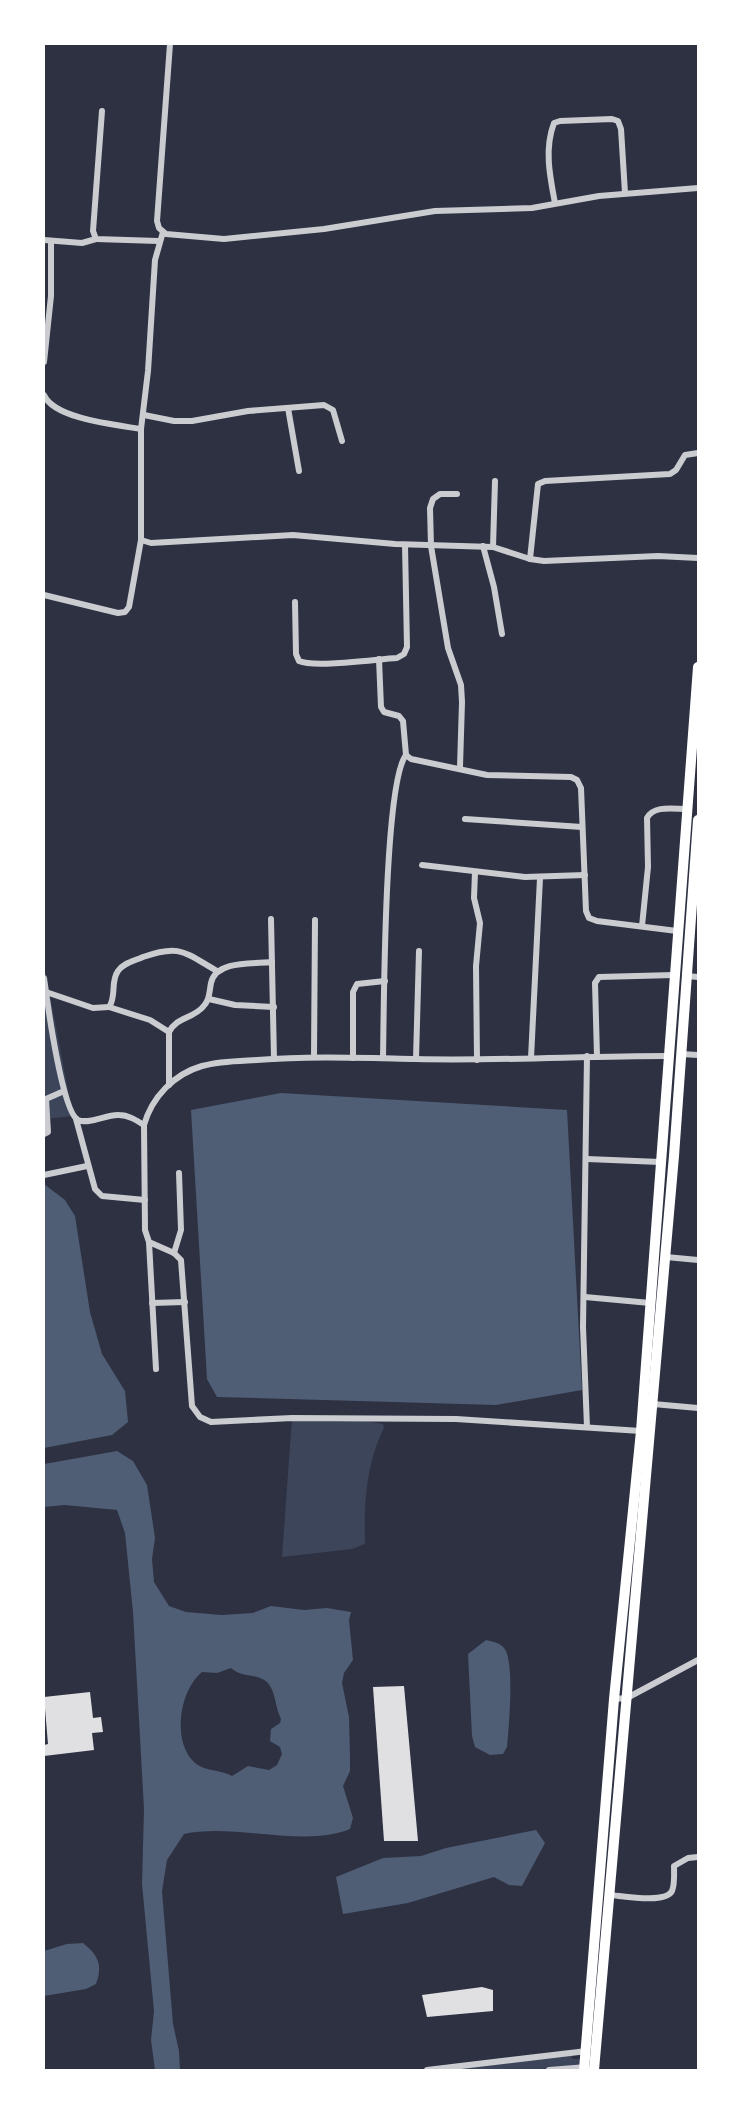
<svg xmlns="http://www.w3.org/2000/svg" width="742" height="2114" viewBox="0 0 742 2114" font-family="Arial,sans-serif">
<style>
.green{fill:#3c4559}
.water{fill:#4f5d75;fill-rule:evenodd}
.building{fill:#e0e0e3}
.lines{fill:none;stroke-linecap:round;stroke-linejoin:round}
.minor{stroke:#caccd0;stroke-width:6}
.primary{stroke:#fff;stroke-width:10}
</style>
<rect width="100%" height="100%" fill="#2d3142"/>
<g class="green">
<polygon points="44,965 73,1116 44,1119"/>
<path d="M 292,1418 L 347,1418 L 383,1424 L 384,1428 C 366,1464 364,1504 365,1544 L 352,1549 L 282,1557 Z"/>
<polygon points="572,2052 572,2059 582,2059 581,2070 456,2070"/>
</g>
<g class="water">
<polygon points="281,1093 567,1110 582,1390 496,1405 217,1397 207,1379 191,1110"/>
<polygon points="44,1184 65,1200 75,1216 90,1312 102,1354 125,1391 128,1422 112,1435 44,1448"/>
<path d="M 117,1451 L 133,1461 L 147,1485 L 155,1538 L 152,1559 L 154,1582 L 169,1606 L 186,1612 L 222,1615 L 253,1613 L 271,1606 L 304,1610 L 327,1608 L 351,1612 L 349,1620 L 353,1660 L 344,1673 L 342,1683 L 349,1717 L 350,1756 L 350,1771 L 343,1786 L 353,1818 L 350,1829 C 305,1848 234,1823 184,1834 L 167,1860 L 162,1891 L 173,2024 L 179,2051 L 180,2070 L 155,2070 L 151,2040 L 154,2011 L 142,1884 L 144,1809 L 133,1612 L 125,1533 L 117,1510 L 65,1505 L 44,1507 L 44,1464 ZM 231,1668 C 242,1678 256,1673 267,1682 C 276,1691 275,1708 281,1719 L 280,1723 L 271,1729 L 270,1741 L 280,1747 L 282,1754 L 277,1765 L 269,1770 L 248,1766 L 232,1776 C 220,1769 203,1772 193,1761 C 172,1739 180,1690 202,1672 L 217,1673 Z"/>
<path d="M 486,1640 C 494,1642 502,1643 506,1651 C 514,1670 509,1725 507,1747 L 503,1754 L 490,1755 L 475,1747 L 472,1736 L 468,1654 Z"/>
<polygon points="536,1830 545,1843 522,1886 509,1885 494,1877 408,1903 343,1914 336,1877 383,1858 421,1856 446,1848"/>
<path d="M 83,1943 C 98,1955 103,1965 96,1984 L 86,1989 L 44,1996 L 44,1951 L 67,1944 Z"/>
</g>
<g class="building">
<polygon points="404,1686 418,1841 384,1841 373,1687"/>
<polygon points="90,1692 93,1718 101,1717 103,1732 92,1733 94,1750 44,1756 44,1745 48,1744 44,1697"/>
<polygon points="482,1987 493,1990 493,2011 427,2017 422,1995"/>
</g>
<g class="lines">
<g class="minor">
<polyline points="170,44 157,221 159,228 166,234 224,239 324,229 435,211 532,208 599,196 698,188"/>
<polyline points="102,111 93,231 96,239 158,241"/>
<path d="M 555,203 C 550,177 544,149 554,123 L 560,121 L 612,119 L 618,121 L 621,129 L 625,193"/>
<polyline points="44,240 82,243 96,239"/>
<polyline points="44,362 51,296 51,241"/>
<path d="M 44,395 C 54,419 117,425 141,429"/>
<polyline points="288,408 299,471"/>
<polyline points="144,415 174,421 192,421 248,411 324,405 333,410 342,441"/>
<polyline points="457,494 440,494 433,499 430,508 431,546 448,648 461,685 462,702 460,767"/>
<polyline points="141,540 151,543 293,535 395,544 493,547 530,559 544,561 658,556 698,558"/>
<polyline points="483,546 494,587 502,634"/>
<polyline points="493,547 495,481"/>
<polyline points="530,559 538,484 545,481 670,474 676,470 685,455 698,453"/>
<polyline points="44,595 118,613 125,612 129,607 141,540 141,429 148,371 155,260 163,232"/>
<path d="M 295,602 L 296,654 L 299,661 C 315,668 377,659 397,658 L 404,654 L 407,647 L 405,545"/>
<polyline points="379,659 381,707 384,712 399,716 403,721 406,755 411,759 487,775 571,777 577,780 581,788 586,911 589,918 597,921 677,931"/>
<polyline points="465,819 582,827"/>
<polyline points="422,865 525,877 585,875"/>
<polyline points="475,872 474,898 480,923 476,966 477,1060"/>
<polyline points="271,919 274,1059"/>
<path d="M 642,926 L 648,867 L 647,818 C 654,805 673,809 687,809"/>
<polyline points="687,976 698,977"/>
<path d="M 44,978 C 47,1000 62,1112 78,1120 C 89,1125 107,1114 119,1115 C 128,1115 136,1120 144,1125"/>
<path d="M 46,992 L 93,1008 L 109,1007 C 117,996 110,982 118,971 C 123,963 134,961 143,957 C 180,944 184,952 217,971"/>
<polyline points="209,999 235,1005 274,1007"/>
<polyline points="109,1007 150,1020 169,1032"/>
<polyline points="681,1054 698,1055"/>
<polyline points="597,1056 595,983 599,977 674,975"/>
<polyline points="314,1057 315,920"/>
<polyline points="353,1058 353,992 357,984 385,981"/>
<path d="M 383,1058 C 384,1009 384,783 406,755"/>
<polyline points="531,1058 540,878"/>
<polyline points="416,1059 419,951"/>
<path d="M 169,1085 L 169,1032 C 177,1017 191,1019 202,1008 C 210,1000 209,993 211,983 C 216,960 254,964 272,962"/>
<polyline points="76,1119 95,1189 102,1196 145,1200"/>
<polyline points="44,1134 48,1132 46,1099 64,1091"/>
<polyline points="587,1159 660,1162"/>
<polyline points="44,1175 87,1166"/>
<polyline points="149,1242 156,1369"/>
<polyline points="174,1253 181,1230 179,1173"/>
<polyline points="666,1257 698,1260"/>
<polyline points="585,1297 650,1303"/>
<polyline points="152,1303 185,1302"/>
<polyline points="653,1404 698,1408"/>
<polyline points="587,1427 583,1327 587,1056"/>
<path d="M 641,1431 L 456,1419 L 292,1418 L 211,1422 L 200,1417 L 192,1406 L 181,1260 L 174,1253 L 149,1242 L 145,1230 L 144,1125 C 152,1097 174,1074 202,1066 C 220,1061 239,1061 257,1060 C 310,1056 363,1058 416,1059 C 500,1061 584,1056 667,1056"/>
<polyline points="614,1699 627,1698 698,1660"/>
<path d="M 610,1895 C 623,1896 665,1904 672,1891 C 675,1884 674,1873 674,1866 L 688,1858 L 698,1857"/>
<polyline points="427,2070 587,2051"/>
<polyline points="549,2070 587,2067"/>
</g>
<g class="primary">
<polyline points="584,2070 614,1699 641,1431 698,667"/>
<polyline points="594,2070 674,1156 698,820"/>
</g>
</g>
<rect width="742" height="2114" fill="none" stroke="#ffffff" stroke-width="90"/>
</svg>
